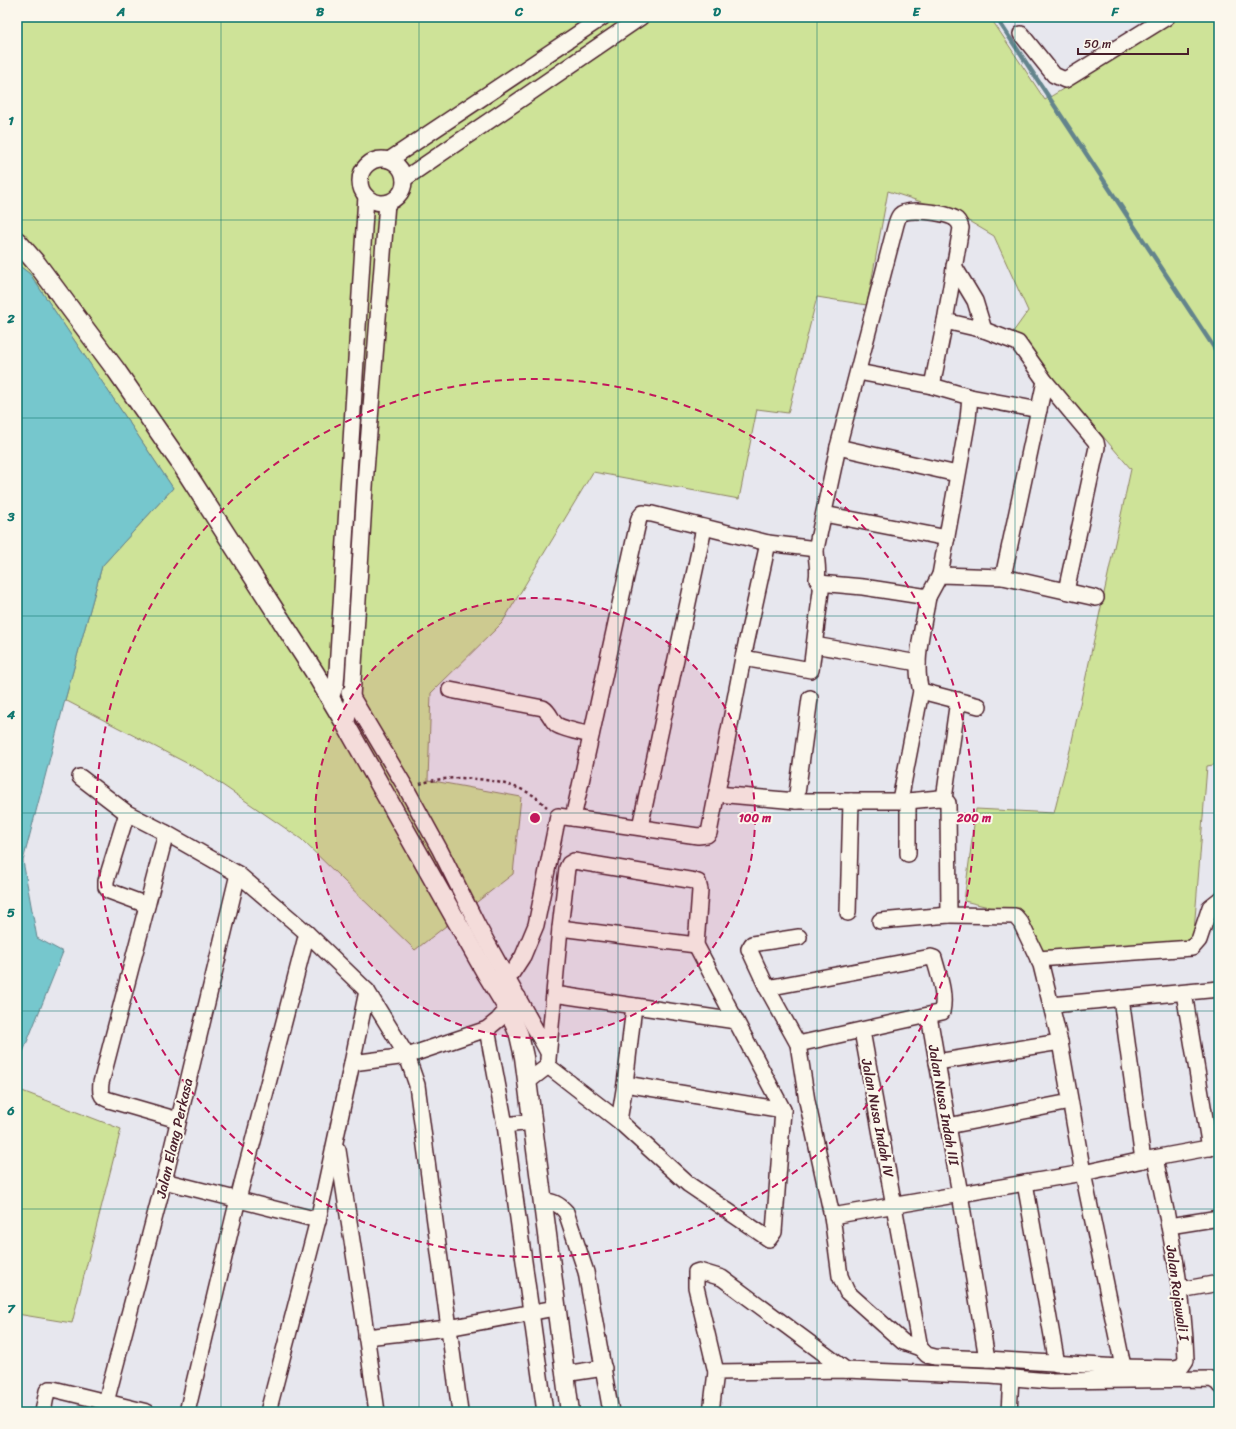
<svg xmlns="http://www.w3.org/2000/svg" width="1236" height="1429" viewBox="0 0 1236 1429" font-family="Sriracha,sans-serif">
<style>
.green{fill:#cee398;stroke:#8c8162}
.water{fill:#76c7cd;stroke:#64848c}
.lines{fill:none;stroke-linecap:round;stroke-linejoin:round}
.stream{stroke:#64848c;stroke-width:4.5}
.minor-casing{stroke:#4a1f2b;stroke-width:18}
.tertiary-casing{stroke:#4a1f2b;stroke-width:21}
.path{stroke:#4a1f2b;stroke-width:2.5;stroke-dasharray:3 3;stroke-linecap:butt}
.minor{stroke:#fbf7ec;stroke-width:15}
.tertiary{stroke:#fbf7ec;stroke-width:18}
.grid{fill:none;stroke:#0f766e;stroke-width:1;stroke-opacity:0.55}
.ring{fill:none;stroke:#c2185b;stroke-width:2;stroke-dasharray:7 5}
.labels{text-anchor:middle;stroke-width:4;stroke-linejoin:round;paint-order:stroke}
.street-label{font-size:14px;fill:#4a1f2b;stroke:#fbf7ec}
.centre{fill:#c2185b;stroke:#fbf7ec;stroke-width:2}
.ring-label{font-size:12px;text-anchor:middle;font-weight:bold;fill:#c2185b;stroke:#fbf7ec;stroke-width:4;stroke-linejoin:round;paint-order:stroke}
.neatline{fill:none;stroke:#0f766e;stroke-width:1.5}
.grid-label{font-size:13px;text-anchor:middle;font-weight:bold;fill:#0f766e}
</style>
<rect width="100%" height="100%" fill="#e7e7ee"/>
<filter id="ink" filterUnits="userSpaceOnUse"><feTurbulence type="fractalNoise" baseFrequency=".025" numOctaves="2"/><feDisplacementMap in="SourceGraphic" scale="8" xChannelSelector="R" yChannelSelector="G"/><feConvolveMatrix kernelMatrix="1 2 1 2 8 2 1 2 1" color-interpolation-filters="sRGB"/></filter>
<g filter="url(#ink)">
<g class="green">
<polygon points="17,17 990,17 1045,100 1181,17 1219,17 1219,764 1207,766 1193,944 1033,955 1022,915 964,901 976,809 1054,813 1070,750 1131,469 1013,332 1028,311 994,236 955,213 888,191 867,305 817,297 788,413 757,409 739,499 593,472 502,623 431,693 428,780 521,797 513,874 415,950 301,839 202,771 65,700 102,566 173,488 30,274 17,264"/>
<polygon points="17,1089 121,1129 72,1323 17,1314"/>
</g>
<polygon class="water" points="17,264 30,274 173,488 102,566 65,700 23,861 37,938 63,952 17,1067"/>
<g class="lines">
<polyline class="stream" points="996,17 1219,355"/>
<defs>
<g id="minor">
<polyline points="1021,34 1054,75 1065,80 1167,17"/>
<circle cx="382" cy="181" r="22"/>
<polyline points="389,160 603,17"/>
<polyline points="404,179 641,17"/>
<polyline points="954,266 975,301 984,330"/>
<polyline points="858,372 932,386 970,397 968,419 940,575"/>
<polyline points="932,386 945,321"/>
<polyline points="970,397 1039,410"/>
<polyline points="838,447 957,474"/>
<polyline points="824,514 947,538"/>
<path d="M 816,549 L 838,447 L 896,224 C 897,221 898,217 900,215 C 907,207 946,213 954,218 C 958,220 960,224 961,228 L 945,321 L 984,330 L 1018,343 L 1045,381 L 1096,442 L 1097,447 L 1066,591"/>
<polyline points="1003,577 1045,381"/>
<polyline points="814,645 918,663"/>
<polyline points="743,658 811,670 822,583"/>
<path d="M 450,690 L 543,708 C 551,713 551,721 557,725 C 563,729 583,733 591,735"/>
<polyline points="921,691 979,706"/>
<polyline points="349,693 352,697 406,788 440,850 478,926 548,1052"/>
<polyline points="331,698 336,684 337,671 366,196"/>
<polyline points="346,725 352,697 366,471 387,203"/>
<polyline points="80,777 127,813 166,833 238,874 307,933 367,991 407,1056 487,1029 498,1020 518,997"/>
<polyline points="717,794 796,801 908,801 939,798 944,799 948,803 949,915 1015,916 1021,923 1041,965 1060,1042 1083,1173 1121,1357 1122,1361 1119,1367 987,1359 935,1357 927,1355 920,1348 862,1031"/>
<polyline points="944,799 958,700"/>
<path d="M 900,800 L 921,691 C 913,662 923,627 928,597"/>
<polyline points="796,801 810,698"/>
<polyline points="127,813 106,881 106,887 109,891 147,905"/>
<path d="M 573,818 L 639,518 L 643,513 L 652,514 L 768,543 L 816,549 C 816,560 819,569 817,579 L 819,583 L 863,587 L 928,597 L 940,575 L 1003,577 L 1096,598"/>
<polyline points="640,827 704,528"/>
<path d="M 166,833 L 101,1083 C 100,1092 100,1097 109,1100 L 178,1120"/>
<polyline points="908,854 908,801"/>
<polyline points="848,913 851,801"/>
<polyline points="880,921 949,915"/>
<polyline points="560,928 696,945"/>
<polyline points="799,937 752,944 749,949 767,988 798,1044 807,1101 832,1216 840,1276 847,1292 903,1342 920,1348"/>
<polyline points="1038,959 1192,948 1199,940 1210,907 1219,900"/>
<polyline points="494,987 508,979 523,956 536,925 558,816 698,836 707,835 709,833 743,658 768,543"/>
<path d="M 767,988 L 931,957 L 934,958 C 939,976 946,994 942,1012 L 798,1044"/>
<polyline points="367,991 352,1063 407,1056 417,1085 460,1412"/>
<polyline points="1184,993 1210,1148"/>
<polyline points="554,994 736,1021 696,945 700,890 698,882 695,881 574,861 569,864 567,868 560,928 548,1059 548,1066 619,1121 688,1184 769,1239 774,1232 783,1110 736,1021"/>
<polyline points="1121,998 1143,1160"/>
<polyline points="1051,1005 1219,989"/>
<polyline points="634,1006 625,1084 783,1110"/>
<polyline points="929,1016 960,1194 987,1359"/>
<polyline points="487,1029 505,1125 545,1412"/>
<polyline points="937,1062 1060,1042"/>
<polyline points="526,1083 548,1066"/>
<polyline points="619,1121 625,1084"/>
<polyline points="505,1125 532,1122"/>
<polyline points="948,1126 1070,1102"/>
<polyline points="338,1150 363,1312 377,1412"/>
<polyline points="164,1181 318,1220"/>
<polyline points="1025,1183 1057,1364"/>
<path d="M 543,1201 C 553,1201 559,1204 566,1212 L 586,1272 L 611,1412"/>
<polyline points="832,1216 1083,1173 1143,1160 1219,1146"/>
<polyline points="1169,1226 1219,1218"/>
<polyline points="1180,1290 1219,1283"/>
<polyline points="366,1337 448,1328 555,1308"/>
<path d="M 1119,1367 L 1175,1368 L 1182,1366 L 1186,1360 C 1184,1292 1169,1225 1155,1158"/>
<polyline points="716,1372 696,1287 696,1272 699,1271 722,1278 846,1370"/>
<polyline points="564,1374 604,1368"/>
<polyline points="106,1402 164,1181 238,874"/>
<polyline points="43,1412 47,1391 49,1389 53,1389 147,1412"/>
<polyline points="187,1412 238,1199 307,933"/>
<polyline points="268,1412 318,1220 352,1063"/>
<polyline points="711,1412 716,1372 846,1370 991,1376 1050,1381 1211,1379 1218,1383 1219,1385"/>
<polyline points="1009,1412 1011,1377"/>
</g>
<polyline id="tertiary" points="17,241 37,264 116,370 181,464 315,673 346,725 486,973 508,1009 519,1035 524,1057 570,1412"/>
</defs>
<use href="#minor" class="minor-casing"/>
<use href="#tertiary" class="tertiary-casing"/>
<path class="path" d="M 420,784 C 451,773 502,778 531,794 C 537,797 542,803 547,807"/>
<use href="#minor" class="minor"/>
<use href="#tertiary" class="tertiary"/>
</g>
</g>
<path class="grid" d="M 221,17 L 221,1412M 419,17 L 419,1412M 618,17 L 618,1412M 817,17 L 817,1412M 1015,17 L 1015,1412M 17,220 L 1219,220M 17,418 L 1219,418M 17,616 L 1219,616M 17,813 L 1219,813M 17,1011 L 1219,1011M 17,1209 L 1219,1209"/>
<circle cx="535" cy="818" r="220" fill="#c2185b" fill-opacity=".12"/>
<g class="ring">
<circle cx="535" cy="818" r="220"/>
<circle cx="535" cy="818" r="439"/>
</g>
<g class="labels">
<g class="street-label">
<text transform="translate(944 1105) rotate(80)" y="5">Jalan Nusa Indah III</text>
<text transform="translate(878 1118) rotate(79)" y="5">Jalan Nusa Indah IV</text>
<text transform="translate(174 1138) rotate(-77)" y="5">Jalan Elang Perkasa</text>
<text transform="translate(1178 1293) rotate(82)" y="5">Jalan Rajawali I</text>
</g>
</g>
<circle cx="535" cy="818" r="6" class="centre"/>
<g class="ring-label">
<text x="755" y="822">100 m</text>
<text x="974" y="822">200 m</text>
</g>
<rect width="1236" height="1429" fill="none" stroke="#fbf7ec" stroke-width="44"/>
<path d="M1078 48v6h110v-6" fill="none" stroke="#4a1f2b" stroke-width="2"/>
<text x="1084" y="48" font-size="12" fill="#4a1f2b" stroke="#fbf7ec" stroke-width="3" paint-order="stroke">50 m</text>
<rect x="22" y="22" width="1192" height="1385" class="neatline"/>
<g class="grid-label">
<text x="121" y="16">A</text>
<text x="320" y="16">B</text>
<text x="519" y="16">C</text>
<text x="717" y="16">D</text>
<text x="916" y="16">E</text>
<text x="1115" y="16">F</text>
<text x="11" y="125">1</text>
<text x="11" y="323">2</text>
<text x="11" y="521">3</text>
<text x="11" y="719">4</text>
<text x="11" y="917">5</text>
<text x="11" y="1115">6</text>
<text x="11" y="1313">7</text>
</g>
</svg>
